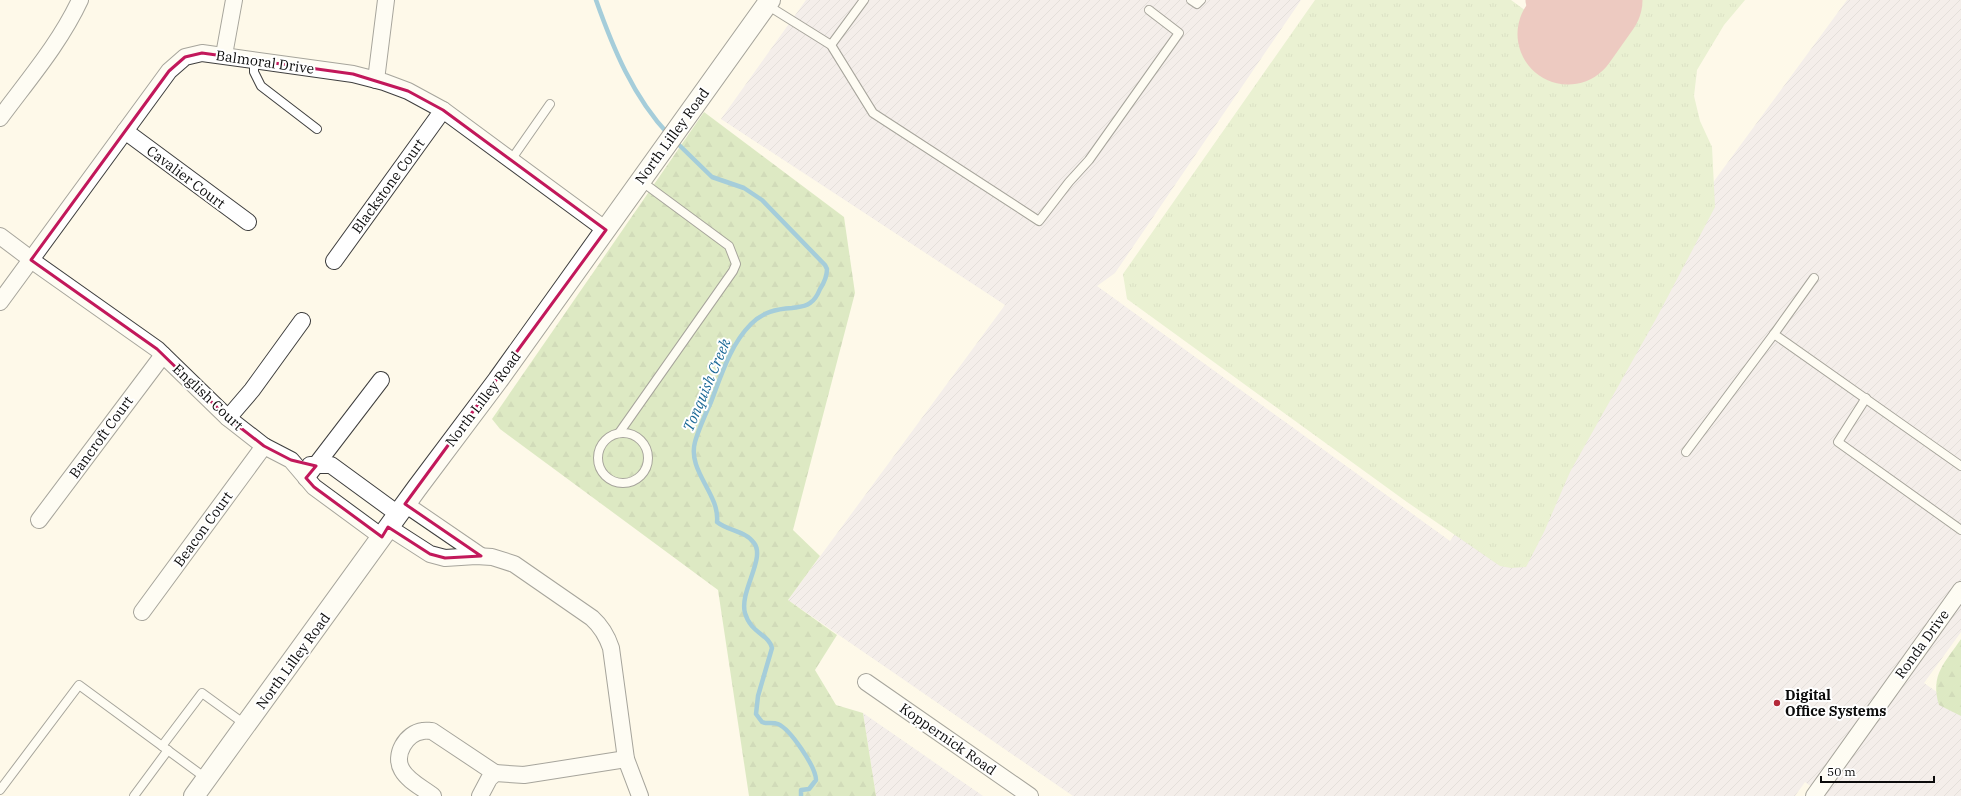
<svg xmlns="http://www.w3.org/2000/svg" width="1961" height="796" viewBox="0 0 1961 796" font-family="'IBM Plex Serif',serif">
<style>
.industrial{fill:url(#industrial-furrows)}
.grass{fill:url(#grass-tufts)}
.forest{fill:url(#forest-firs)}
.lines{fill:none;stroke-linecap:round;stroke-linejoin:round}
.stream{stroke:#3a98c7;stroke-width:4.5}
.taxiway{stroke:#d99191;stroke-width:41}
.runway{stroke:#d99191;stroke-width:101}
.service-casing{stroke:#3e3e3e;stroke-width:10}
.minor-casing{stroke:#3e3e3e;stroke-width:18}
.tertiary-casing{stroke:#3e3e3e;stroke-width:22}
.service{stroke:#fff;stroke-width:8}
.minor{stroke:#fff;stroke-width:16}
.tertiary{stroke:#fff;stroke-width:20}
.marked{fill:none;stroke:#c2185b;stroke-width:3;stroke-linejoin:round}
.poi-dot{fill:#b42939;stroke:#fff;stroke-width:1.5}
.labels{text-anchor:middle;stroke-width:4;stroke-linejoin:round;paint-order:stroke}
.street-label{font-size:14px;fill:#0b0b0b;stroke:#fff}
.poi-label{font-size:14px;font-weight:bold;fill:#0b0b0b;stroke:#fff;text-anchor:start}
.water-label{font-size:15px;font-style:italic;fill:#1a6896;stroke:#fff}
</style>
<defs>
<pattern id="industrial-furrows" width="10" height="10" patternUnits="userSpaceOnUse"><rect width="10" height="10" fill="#e8dfea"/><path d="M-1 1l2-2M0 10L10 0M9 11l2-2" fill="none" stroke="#c6bec7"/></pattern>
<pattern id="grass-tufts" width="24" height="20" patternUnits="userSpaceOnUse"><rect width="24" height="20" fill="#d2e6b5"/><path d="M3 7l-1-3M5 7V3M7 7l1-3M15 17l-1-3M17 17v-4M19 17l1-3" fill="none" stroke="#b3c49a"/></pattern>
<pattern id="forest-firs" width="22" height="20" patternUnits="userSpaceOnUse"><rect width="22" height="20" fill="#b7d695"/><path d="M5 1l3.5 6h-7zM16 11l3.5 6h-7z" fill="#9cb67f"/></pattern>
</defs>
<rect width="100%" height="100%" fill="#fef9e9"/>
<g class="industrial">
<polygon points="806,0 1301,0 1115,273 1097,286 1450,541 1847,0 1961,0 1961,632 1924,683 1961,709 1961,796 1824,796 1805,782 1795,796 1073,796 788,600 1005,305 721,119"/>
<polygon points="863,713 983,796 876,796"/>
</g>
<polygon class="grass" points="1315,0 1511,0 1588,56 1628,0 1745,0 1724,25 1697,70 1694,96 1700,121 1712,147 1715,207 1657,317 1570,472 1544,532 1526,567 1511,568 1500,566 1407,502 1127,299 1123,274"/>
<g class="forest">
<polygon points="704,112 844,217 855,293 793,530 820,556 788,600 837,635 815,670 836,705 863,713 876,796 749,796 718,590 500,429 492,419"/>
<path d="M 1961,639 L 1961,716 L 1939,705 C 1930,674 1945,663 1961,639 Z"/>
</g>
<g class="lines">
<g class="stream">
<path d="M 596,0 C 613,48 633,97 669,135"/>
<path d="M 675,141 L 712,177 L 744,188 L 762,200 L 825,265 L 827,269 C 827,276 824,283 820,289 C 818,294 815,300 810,303 C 805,307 798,307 792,308 C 776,309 763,312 751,324 C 730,345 721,376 711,402 C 705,415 699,428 695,442 C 687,471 720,494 717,522 C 728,531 746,531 754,543 C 766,558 739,592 745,613 C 751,634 769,634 772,648 L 758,696 L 756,714 L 762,722 C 767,724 773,722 778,724 C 790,729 816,767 816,780 L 809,789 L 801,790 L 801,796"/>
</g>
<polyline class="taxiway" points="1546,0 1576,22"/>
<polyline class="runway" points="1568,34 1592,0"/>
<defs>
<g id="service">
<polyline points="1191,0 1197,4 1201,0"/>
<polyline points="767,5 831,45 873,113 1039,221 1069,182 1089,160 1179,33 1149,10"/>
<polyline points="831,45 864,0"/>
<polyline points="254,60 254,72 261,86 317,129"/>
<polyline points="511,160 550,104"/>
<polyline points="1814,278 1774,334 1961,466"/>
<polyline points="1866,398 1838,442 1961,530"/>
<polyline points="619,433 733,271 736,264 729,246 641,181"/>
<circle cx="623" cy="458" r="25"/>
<polyline points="1686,452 1774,334"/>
<polyline points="162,746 202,693 246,725"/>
<polyline points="0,790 79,685 207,779"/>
<polyline points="134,796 168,750"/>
</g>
<g id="minor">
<polyline points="224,55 234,0"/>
<polyline points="376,80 386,0"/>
<path d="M 0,118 C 28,80 60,43 80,0"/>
<polyline points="125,131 248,222"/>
<polyline points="0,236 24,254"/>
<polyline points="31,260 157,349 228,418 264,446 291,460 314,487 382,537"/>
<polyline points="334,261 443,110"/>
<polyline points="0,302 169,71 185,57 202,53 353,74 384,82 408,91 443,110 606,230"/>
<polyline points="228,418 252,390 302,321"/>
<polyline points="310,465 331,465 398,514"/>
<polyline points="306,478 381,380"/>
<polyline points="405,504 481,556"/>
<polyline points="39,520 163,355"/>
<path d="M 388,527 L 430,554 L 445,558 L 476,556 L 492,557 L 514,564 L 592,618 C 602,627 607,636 611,648 L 626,759 L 640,796"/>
<polyline points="142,612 264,446"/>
<polyline points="866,682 1030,796"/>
<polyline points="495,773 524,775 626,759"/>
<path d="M 433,796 C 423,788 408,781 402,770 C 393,755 406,733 423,731 C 425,730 429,731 432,731 L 495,773 L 489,779 L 480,796"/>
<polyline points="1814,796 1961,590"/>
</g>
<polyline id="tertiary" points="194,796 417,488 498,380 770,0"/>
</defs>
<use href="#service" class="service-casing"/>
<use href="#minor" class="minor-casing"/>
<use href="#tertiary" class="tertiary-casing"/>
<use href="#service" class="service"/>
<use href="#minor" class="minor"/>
<use href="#tertiary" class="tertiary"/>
</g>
<path d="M0 0H1961V796H0ZM 202,53 L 353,74 L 408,91 L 443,110 L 606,230 L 405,504 L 481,556 L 445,558 L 430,554 L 388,527 L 382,537 L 314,487 L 306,478 L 316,466 L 291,460 L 264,446 L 228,418 L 157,349 L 31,260 L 169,71 L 185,57 Z" fill="#fef9e9" fill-opacity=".55" fill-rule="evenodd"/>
<path class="marked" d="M 202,53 L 353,74 L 408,91 L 443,110 L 606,230 L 405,504 L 481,556 L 445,558 L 430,554 L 388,527 L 382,537 L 314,487 L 306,478 L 316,466 L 291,460 L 264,446 L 228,418 L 157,349 L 31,260 L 169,71 L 185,57 Z"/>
<circle class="poi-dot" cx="1777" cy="703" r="4"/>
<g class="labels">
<g class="street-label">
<text transform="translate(265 62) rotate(8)" y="5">Balmoral Drive</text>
<text transform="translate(672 136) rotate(-54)" y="5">North Lilley Road</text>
<text transform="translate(186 177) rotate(37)" y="5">Cavalier Court</text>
<text transform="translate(388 186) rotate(-54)" y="5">Blackstone Court</text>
<text transform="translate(208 397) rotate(43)" y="5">English Court</text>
<text transform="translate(483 399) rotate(-53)" y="5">North Lilley Road</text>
<text transform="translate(101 437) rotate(-54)" y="5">Bancroft Court</text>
<text transform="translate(203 529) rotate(-54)" y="5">Beacon Court</text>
<text transform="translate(1922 644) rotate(-54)" y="5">Ronda Drive</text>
<text transform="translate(293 661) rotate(-54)" y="5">North Lilley Road</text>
<text transform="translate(948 739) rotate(35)" y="5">Koppernick Road</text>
</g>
<g class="poi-label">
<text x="1785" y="700">Digital<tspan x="1785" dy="16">Office Systems</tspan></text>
</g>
<g class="water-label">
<text transform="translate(707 385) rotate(-67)" y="5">Tonquish Creek</text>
</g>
</g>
<path d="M1821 776v6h113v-6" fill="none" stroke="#0b0b0b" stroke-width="2"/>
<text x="1827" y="776" font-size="12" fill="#0b0b0b" stroke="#ffffff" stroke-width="3" paint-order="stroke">50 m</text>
</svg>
